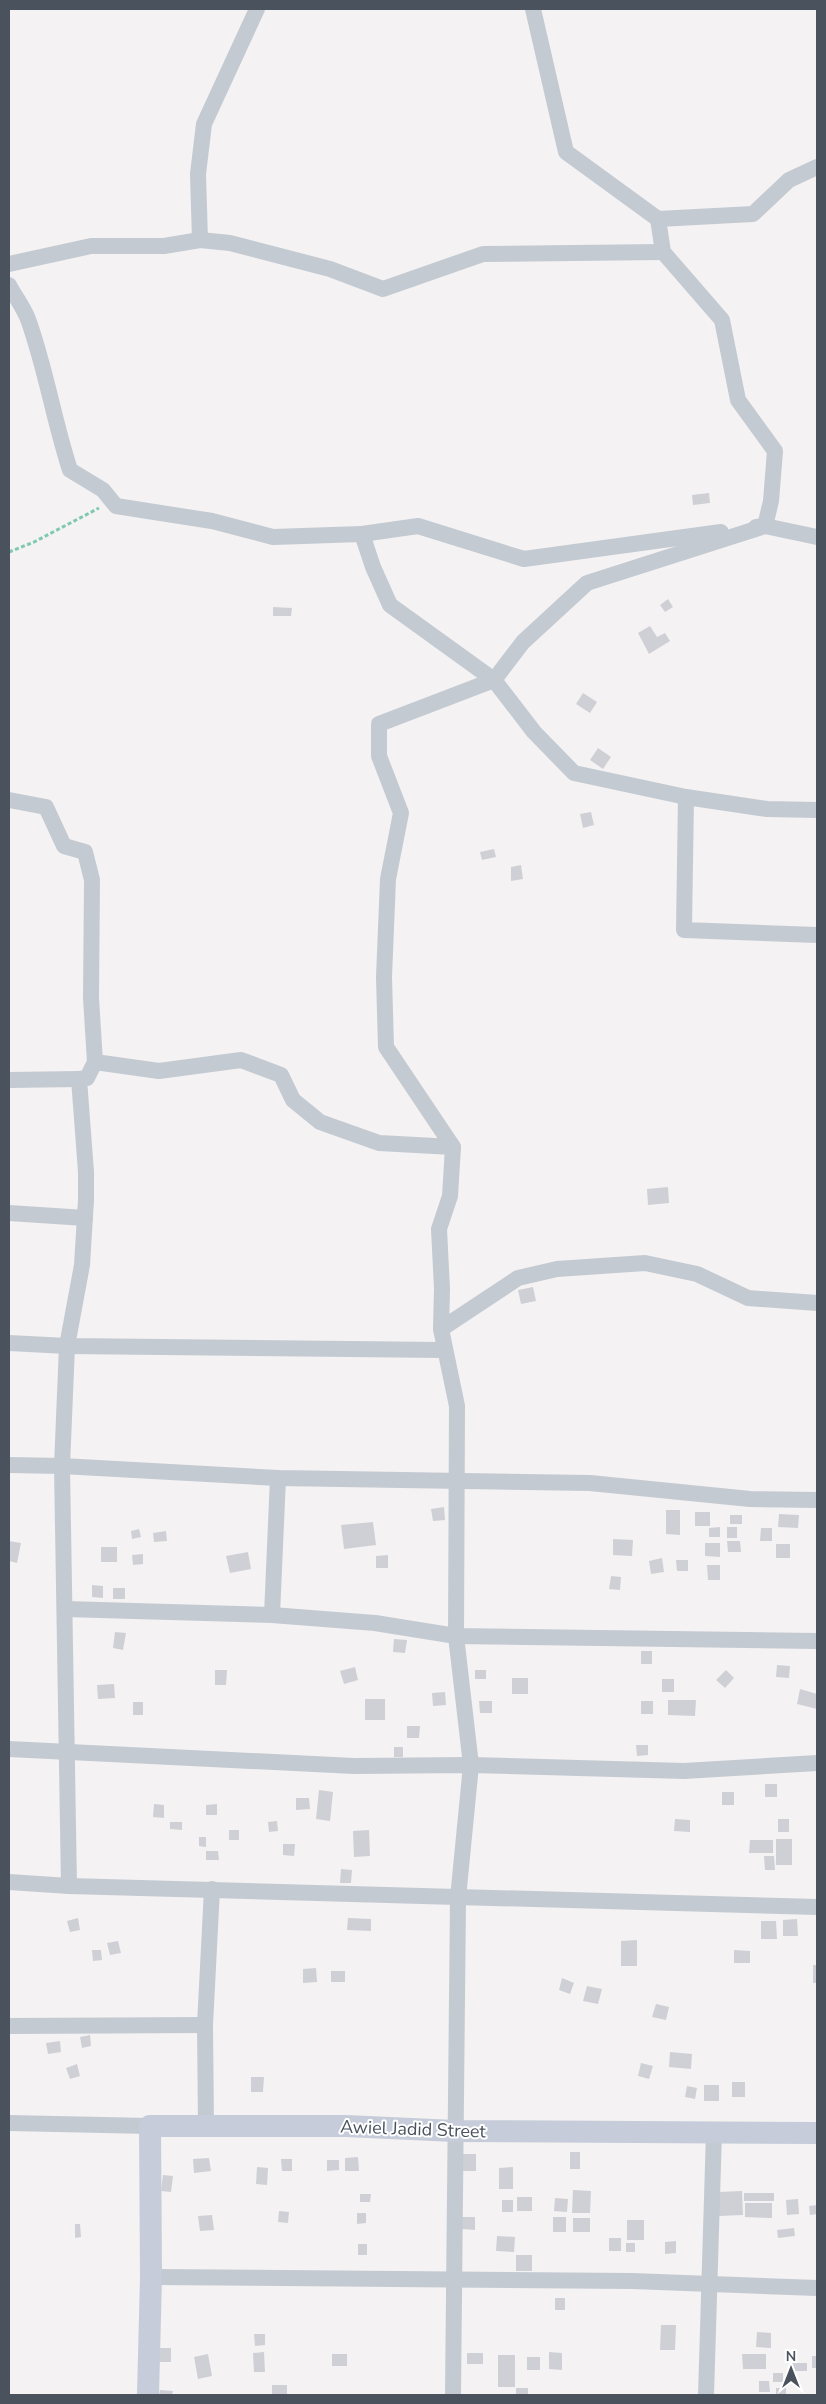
<svg xmlns="http://www.w3.org/2000/svg" width="826" height="2404" viewBox="0 0 826 2404" font-family="'Nunito Sans',sans-serif">
<style>
.building{fill:#cfd0d6}
.lines{fill:none;stroke-linecap:round;stroke-linejoin:round}
.path{stroke:#7ec9b0;stroke-width:3;stroke-dasharray:4 2.5;stroke-linecap:butt}
.street{stroke:#c4cad2;stroke-width:16}
.secondary{stroke:#c6ccd9;stroke-width:22}
.labels{text-anchor:middle;stroke-width:4;stroke-linejoin:round;paint-order:stroke}
.street-label{font-size:18px;fill:#4a525e;stroke:#fff}
</style>
<rect width="100%" height="100%" fill="#f4f2f2"/>
<g class="building">
<polygon points="709,493 710,503 693,505 692,495"/>
<polygon points="668,599 673,607 665,612 660,605"/>
<polygon points="273,607 292,608 291,616 273,616"/>
<polygon points="650,626 657,637 665,633 670,641 649,654 638,633"/>
<polygon points="583,693 597,702 590,713 576,704"/>
<polygon points="598,748 611,757 603,769 590,760"/>
<polygon points="591,812 594,825 583,828 580,814"/>
<polygon points="494,849 496,857 482,860 480,852"/>
<polygon points="521,865 523,879 511,881 511,867"/>
<polygon points="668,1187 669,1203 648,1205 647,1189"/>
<polygon points="533,1287 536,1301 521,1304 518,1290"/>
<polygon points="444,1507 445,1520 433,1521 431,1509"/>
<polygon points="666,1510 680,1510 680,1535 666,1534"/>
<rect x="695" y="1512" width="15" height="14"/>
<polygon points="779,1514 799,1515 798,1528 778,1527"/>
<rect x="730" y="1515" width="12" height="9"/>
<polygon points="373,1522 376,1545 344,1549 341,1525"/>
<polygon points="720,1527 720,1537 709,1537 709,1528"/>
<rect x="727" y="1527" width="10" height="11"/>
<polygon points="761,1528 772,1528 772,1541 760,1541"/>
<polygon points="139,1529 141,1537 132,1539 131,1531"/>
<polygon points="166,1531 167,1541 154,1542 153,1533"/>
<polygon points="613,1539 633,1540 632,1556 613,1555"/>
<polygon points="9,1541 21,1543 17,1563 9,1561"/>
<polygon points="727,1541 740,1541 741,1552 728,1552"/>
<polygon points="705,1543 720,1543 720,1557 705,1556"/>
<rect x="776" y="1544" width="14" height="14"/>
<rect x="101" y="1547" width="16" height="15"/>
<polygon points="248,1552 251,1569 230,1573 226,1556"/>
<polygon points="143,1554 143,1564 133,1565 132,1555"/>
<polygon points="388,1555 388,1568 376,1568 376,1556"/>
<polygon points="662,1558 664,1572 651,1574 649,1561"/>
<polygon points="676,1560 688,1560 688,1571 677,1571"/>
<polygon points="707,1565 720,1565 720,1580 708,1580"/>
<polygon points="611,1576 621,1577 620,1590 609,1589"/>
<polygon points="92,1585 103,1586 103,1598 92,1597"/>
<rect x="113" y="1588" width="12" height="11"/>
<polygon points="115,1632 126,1633 123,1650 113,1648"/>
<polygon points="394,1639 407,1640 405,1653 393,1652"/>
<rect x="641" y="1651" width="11" height="13"/>
<polygon points="777,1665 790,1666 789,1678 776,1677"/>
<polygon points="355,1667 358,1680 344,1684 340,1671"/>
<polygon points="215,1670 227,1670 226,1685 215,1685"/>
<rect x="475" y="1670" width="11" height="9"/>
<polygon points="726,1670 734,1678 725,1688 716,1680"/>
<rect x="512" y="1678" width="16" height="16"/>
<rect x="662" y="1679" width="12" height="13"/>
<polygon points="114,1684 115,1698 98,1699 97,1685"/>
<polygon points="800,1689 817,1694 817,1709 797,1704"/>
<polygon points="445,1692 446,1705 433,1706 432,1693"/>
<rect x="365" y="1699" width="20" height="21"/>
<polygon points="668,1700 696,1700 695,1716 668,1715"/>
<polygon points="479,1701 492,1701 492,1713 480,1713"/>
<rect x="641" y="1701" width="12" height="13"/>
<rect x="133" y="1702" width="10" height="13"/>
<polygon points="407,1726 420,1726 419,1738 407,1738"/>
<polygon points="636,1745 648,1745 648,1755 637,1756"/>
<rect x="394" y="1747" width="9" height="10"/>
<rect x="765" y="1784" width="12" height="13"/>
<polygon points="319,1790 333,1792 330,1821 316,1819"/>
<rect x="722" y="1792" width="12" height="13"/>
<polygon points="296,1798 309,1798 310,1809 296,1810"/>
<polygon points="154,1804 164,1805 164,1818 153,1817"/>
<polygon points="217,1804 217,1815 206,1815 206,1805"/>
<polygon points="675,1819 690,1820 690,1832 674,1831"/>
<rect x="778" y="1819" width="11" height="13"/>
<polygon points="277,1821 278,1831 269,1832 268,1822"/>
<polygon points="170,1822 182,1822 182,1830 170,1829"/>
<rect x="229" y="1830" width="10" height="10"/>
<polygon points="369,1830 370,1856 354,1857 353,1831"/>
<polygon points="199,1837 206,1837 206,1847 199,1846"/>
<rect x="776" y="1839" width="16" height="26"/>
<polygon points="750,1840 773,1840 773,1853 749,1853"/>
<polygon points="283,1844 295,1844 294,1856 283,1855"/>
<polygon points="206,1851 218,1851 219,1860 206,1860"/>
<polygon points="764,1856 774,1856 775,1870 765,1870"/>
<polygon points="341,1869 352,1870 351,1883 340,1883"/>
<polygon points="78,1918 80,1930 70,1932 67,1921"/>
<polygon points="348,1918 371,1919 371,1931 347,1930"/>
<polygon points="797,1919 798,1936 783,1936 783,1920"/>
<polygon points="761,1921 776,1921 777,1939 761,1939"/>
<polygon points="637,1940 637,1966 621,1966 621,1941"/>
<polygon points="118,1941 121,1953 110,1955 107,1943"/>
<polygon points="92,1950 101,1950 102,1960 93,1961"/>
<polygon points="734,1950 750,1951 750,1963 734,1963"/>
<rect x="813" y="1965" width="4" height="18"/>
<polygon points="316,1968 317,1982 303,1983 303,1969"/>
<rect x="331" y="1971" width="14" height="11"/>
<polygon points="562,1978 574,1983 570,1994 559,1990"/>
<polygon points="587,1986 602,1989 598,2004 583,2001"/>
<polygon points="656,2004 669,2007 666,2020 652,2017"/>
<polygon points="90,2035 91,2046 82,2048 80,2037"/>
<polygon points="60,2041 61,2052 48,2054 46,2043"/>
<polygon points="670,2052 692,2054 691,2069 669,2067"/>
<polygon points="641,2063 653,2066 649,2079 638,2076"/>
<polygon points="77,2064 80,2076 70,2079 66,2068"/>
<polygon points="251,2077 264,2077 263,2092 251,2092"/>
<rect x="732" y="2082" width="13" height="15"/>
<rect x="704" y="2085" width="15" height="16"/>
<polygon points="687,2086 697,2088 695,2099 685,2097"/>
<rect x="570" y="2152" width="10" height="17"/>
<rect x="457" y="2154" width="19" height="17"/>
<polygon points="358,2157 359,2171 345,2171 345,2158"/>
<polygon points="209,2158 211,2171 194,2173 193,2159"/>
<polygon points="281,2159 292,2159 292,2171 282,2171"/>
<polygon points="327,2160 339,2160 339,2170 327,2171"/>
<polygon points="257,2167 268,2168 267,2185 256,2184"/>
<polygon points="513,2167 513,2189 499,2189 499,2168"/>
<polygon points="163,2175 173,2176 171,2192 161,2191"/>
<polygon points="573,2190 591,2191 590,2213 572,2213"/>
<polygon points="742,2191 743,2215 719,2216 718,2192"/>
<rect x="744" y="2193" width="30" height="8"/>
<polygon points="360,2194 371,2194 370,2202 360,2202"/>
<rect x="517" y="2197" width="15" height="14"/>
<polygon points="555,2198 568,2199 567,2212 554,2211"/>
<polygon points="798,2199 799,2214 787,2215 786,2200"/>
<rect x="502" y="2200" width="11" height="12"/>
<polygon points="745,2203 772,2203 772,2218 745,2217"/>
<polygon points="817,2205 817,2214 810,2215 809,2206"/>
<polygon points="279,2211 289,2212 288,2223 278,2222"/>
<polygon points="357,2213 366,2213 366,2223 357,2224"/>
<polygon points="212,2215 214,2230 200,2231 198,2216"/>
<polygon points="462,2217 475,2217 475,2230 462,2229"/>
<rect x="553" y="2217" width="13" height="15"/>
<rect x="573" y="2218" width="17" height="14"/>
<rect x="627" y="2220" width="17" height="20"/>
<polygon points="75,2224 80,2224 81,2237 75,2238"/>
<polygon points="794,2228 795,2236 778,2238 777,2230"/>
<polygon points="497,2236 515,2237 514,2252 496,2251"/>
<rect x="609" y="2238" width="12" height="13"/>
<polygon points="676,2241 676,2253 665,2254 665,2242"/>
<rect x="626" y="2243" width="9" height="9"/>
<rect x="358" y="2244" width="9" height="11"/>
<rect x="516" y="2255" width="16" height="16"/>
<rect x="555" y="2298" width="10" height="12"/>
<polygon points="661,2325 676,2325 675,2350 660,2350"/>
<polygon points="757,2332 771,2333 771,2348 756,2347"/>
<polygon points="254,2334 265,2334 265,2345 255,2346"/>
<rect x="159" y="2348" width="12" height="14"/>
<polygon points="264,2352 265,2372 254,2372 253,2353"/>
<polygon points="549,2352 562,2353 562,2370 549,2369"/>
<rect x="467" y="2353" width="16" height="11"/>
<polygon points="208,2354 212,2376 198,2379 194,2357"/>
<rect x="332" y="2354" width="15" height="12"/>
<polygon points="742,2354 766,2354 766,2369 743,2369"/>
<rect x="498" y="2355" width="17" height="32"/>
<rect x="812" y="2356" width="5" height="12"/>
<rect x="527" y="2357" width="13" height="13"/>
<rect x="792" y="2363" width="15" height="8"/>
<rect x="773" y="2373" width="10" height="9"/>
<polygon points="759,2381 769,2381 770,2392 759,2392"/>
<rect x="272" y="2385" width="15" height="10"/>
<rect x="516" y="2388" width="12" height="7"/>
<rect x="776" y="2388" width="10" height="7"/>
<polygon points="160,2390 173,2391 172,2395 159,2395"/>
</g>
<g class="lines">
<polyline class="path" points="9,552 34,542 99,508"/>
<g class="street">
<polyline points="533,9 566,152 658,219 753,214 789,180 817,167"/>
<polyline points="658,219 663,252 722,320 738,400 775,451 771,501 765,526"/>
<polyline points="200,240 198,174 204,124 257,9"/>
<polyline points="9,264 91,246 164,246 200,240 230,243 330,269 383,289 483,254 663,252"/>
<path d="M 9,285 C 15,297 25,309 29,322 C 46,370 54,421 70,470 L 103,490 L 116,506 L 212,521 L 273,537 L 362,534 L 373,567 L 390,605 L 494,680 L 534,732 L 574,773 L 686,797 L 684,930 L 817,935"/>
<polyline points="756,527 765,526 817,537"/>
<polyline points="362,534 418,526 524,559 721,532"/>
<polyline points="686,797 767,809 817,810"/>
<polyline points="9,800 46,807 64,846 85,852 92,880 91,998 95,1062 87,1078 79,1079 86,1172 86,1200 82,1265 67,1346 62,1466 69,1886"/>
<polyline points="95,1062 159,1071 241,1060 281,1075 293,1100 320,1122 379,1143 453,1147"/>
<polyline points="9,1080 79,1079"/>
<polyline points="9,1213 85,1218"/>
<polyline points="441,1329 518,1278 557,1269 645,1263 697,1274 748,1298 817,1303"/>
<polyline points="9,1343 67,1346 444,1350"/>
<polyline points="9,1465 62,1466 278,1478 590,1483 750,1499 817,1500"/>
<polyline points="65,1609 272,1615 375,1623 456,1636 817,1641"/>
<polyline points="272,1615 278,1478"/>
<polyline points="9,1749 354,1766 471,1765 684,1771 817,1763"/>
<polyline points="9,1882 69,1886 817,1907"/>
<polyline points="9,2026 205,2025"/>
<polyline points="9,2123 150,2126"/>
<polyline points="206,2126 205,2025 212,1889"/>
<polyline points="151,2277 632,2281 817,2288"/>
<polyline points="453,2395 458,1898 471,1765 456,1636 457,1406 441,1329 442,1289 439,1229 450,1196 453,1147 386,1047 384,977 388,879 401,813 379,756 379,724 494,680 523,642 587,583 765,526"/>
<polyline points="706,2395 714,2132"/>
</g>
<polyline class="secondary" points="148,2395 151,2277 150,2126 346,2126 455,2131 817,2133"/>
</g>
<g class="labels">
<g class="street-label">
<text transform="translate(413 2129) rotate(2)" y="6">Awiel Jadid Street</text>
</g>
</g>
<rect width="826" height="2404" fill="none" stroke="#4a525e" stroke-width="20"/>
<g transform="translate(791 2369)" stroke="#ffffff" stroke-width="4" paint-order="stroke">
<path d="M0-4L9 19L0 12L-9 19Z" fill="#4a525e"/>
<text y="-8" font-size="14" font-weight="bold" text-anchor="middle" fill="#4a525e">N</text>
</g>
</svg>
